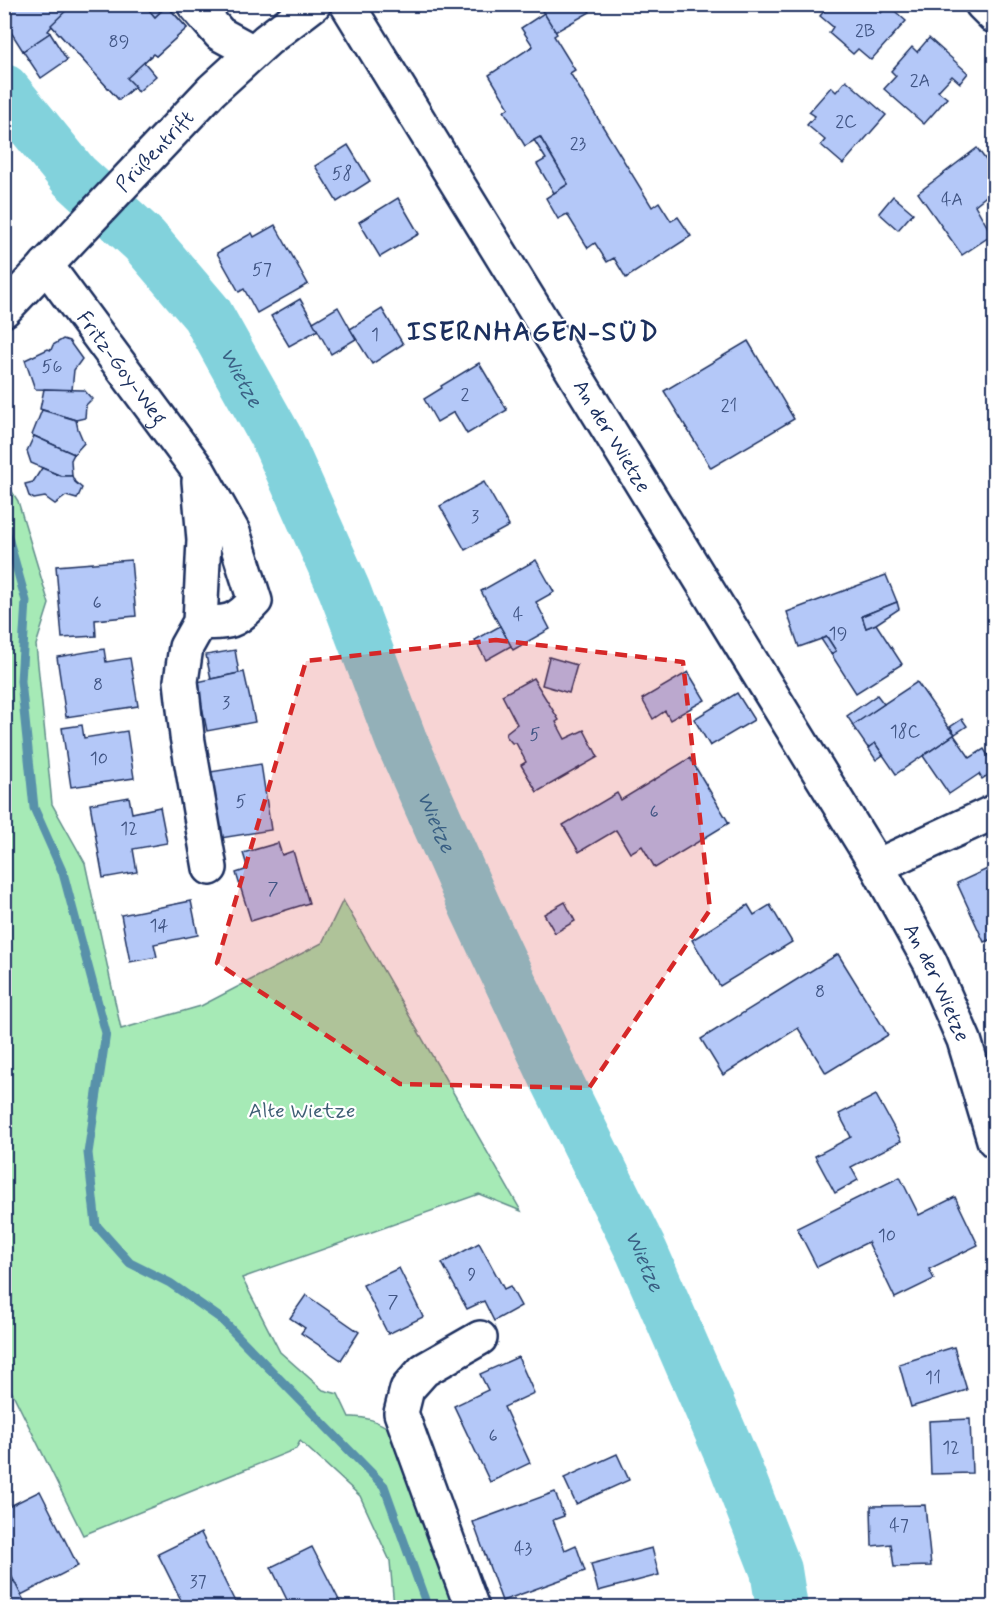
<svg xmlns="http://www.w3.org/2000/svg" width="999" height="1612" viewBox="0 0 999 1612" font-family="Mynerve,sans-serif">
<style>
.green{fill:#a6eab6;stroke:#608c8a;stroke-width:1.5}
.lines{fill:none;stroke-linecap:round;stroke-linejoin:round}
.stream{stroke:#5991aa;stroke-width:9}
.river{stroke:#82d2dc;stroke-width:52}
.building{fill:#b4c8f8;stroke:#1b2f5e;stroke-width:1.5}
.minor-casing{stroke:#1b2f5e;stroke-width:38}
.major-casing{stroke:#1b2f5e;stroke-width:38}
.minor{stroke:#fff;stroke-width:33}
.major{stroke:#fff;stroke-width:33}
.marked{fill:#d62828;fill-opacity:0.2;stroke:#d62828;stroke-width:4.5;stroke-dasharray:12 8;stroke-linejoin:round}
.labels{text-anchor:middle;stroke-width:4.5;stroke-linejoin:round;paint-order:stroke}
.number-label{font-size:18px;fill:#415584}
.street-label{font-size:21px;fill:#1b2f5e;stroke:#fff}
.park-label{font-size:21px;fill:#3e5e74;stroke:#fff}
.water-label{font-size:22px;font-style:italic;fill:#3a6084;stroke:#fff}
.district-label{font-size:27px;font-weight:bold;letter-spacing:1.5px;fill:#1b2f5e;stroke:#fff}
</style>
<rect width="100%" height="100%" fill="#fff"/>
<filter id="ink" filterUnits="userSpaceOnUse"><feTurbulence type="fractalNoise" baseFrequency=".0167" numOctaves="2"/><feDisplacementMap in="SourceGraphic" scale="12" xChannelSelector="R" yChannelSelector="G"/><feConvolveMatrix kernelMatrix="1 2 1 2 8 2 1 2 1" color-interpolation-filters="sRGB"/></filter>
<g filter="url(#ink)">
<path class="green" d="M 4,479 L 18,501 L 49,604 L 36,645 L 52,804 L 85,863 L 121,1029 L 201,1006 L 322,943 L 343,900 L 521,1211 L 479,1194 L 242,1278 L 280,1352 L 323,1390 L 338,1394 L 349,1417 C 366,1416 378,1421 392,1431 L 456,1603 L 454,1607 L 394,1607 L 390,1561 L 360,1496 L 300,1441 L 296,1449 L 83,1535 L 5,1378 Z"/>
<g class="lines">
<polyline class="stream" points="4,523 26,601 21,681 34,808 63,873 106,1033 88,1153 96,1225 130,1263 170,1283 220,1318 384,1486 425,1600"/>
<path class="river" id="s1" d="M 4,90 L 74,176 L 144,240 L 207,314 L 277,439 L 344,589 L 401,740 L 476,909 L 554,1075 L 642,1252 L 734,1463 L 776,1570 L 782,1608"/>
</g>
<g class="building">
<polygon points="10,4 166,4 187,28 156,56 153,54 144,62 156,76 138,92 134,87 119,100 52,26 48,31 50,33 23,51 9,29 7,18"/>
<polygon points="73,4 135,4 138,8 144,4 155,17 167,6 187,28 156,56 153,54 127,78 135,86 119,100 51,25"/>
<polygon points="144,4 154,4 160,12 155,17"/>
<polygon points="538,4 593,4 587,8 590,12 555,32"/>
<polygon points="830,4 870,4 881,13 888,5 906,21 871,60 858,49 853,54 829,33 833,27 820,16"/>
<polygon points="544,13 557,34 554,36 575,70 570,73 652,207 659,202 671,221 678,217 691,236 626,278 614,258 607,262 595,243 588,248 567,214 558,219 546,198 568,184 540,137 525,146 504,111 509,108 489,75 533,46 521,28"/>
<polygon points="50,33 67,60 41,78 23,51"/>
<polygon points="929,38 968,73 960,83 952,76 938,91 947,98 924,124 884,89 896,76 891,71 912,47 917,52"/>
<polygon points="846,80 886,115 843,164 821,145 825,140 807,125 815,116 809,112 831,87 836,92"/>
<polygon points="540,137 568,184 554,193 537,164 546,159 534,140"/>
<polygon points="348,145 370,181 337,202 315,166"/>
<polygon points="977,148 994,171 994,190 975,205 992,235 962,255 918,193"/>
<polygon points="893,196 913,213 898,230 879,213"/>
<polygon points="398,198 419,234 380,257 359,222"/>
<polygon points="275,225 308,284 257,313 244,289 239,292 217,253 252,233 254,237"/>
<polygon points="300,299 318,330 289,346 271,316"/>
<polygon points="338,307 356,339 331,354 313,322"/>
<polygon points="382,309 403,344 372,364 350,329"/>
<polygon points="63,339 69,341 82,359 74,370 72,390 35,389 25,360 48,349 51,350 53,345"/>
<polygon points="748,341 794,419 711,468 664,391"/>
<polygon points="479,363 507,410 467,434 454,412 437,422 424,399 442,388 441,386"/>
<polygon points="44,389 84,390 92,399 86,405 85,418 76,420 40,409"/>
<polygon points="42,410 76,420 78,429 84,443 74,454 32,435"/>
<polygon points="34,436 74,454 71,460 72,476 61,476 31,463 27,451"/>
<polygon points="42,468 61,476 72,476 75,482 82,488 77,499 66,496 55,504 45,497 34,499 29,496 25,484 33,482"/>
<polygon points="484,482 509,526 465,550 440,506"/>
<polygon points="131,560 136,616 95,620 96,636 62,638 56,566"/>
<polygon points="536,560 554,592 536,602 550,629 513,650 481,591"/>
<polygon points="886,575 897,602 862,616 866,628 876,624 902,664 856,693 831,654 836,651 827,637 799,647 787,612"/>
<polygon points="897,602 899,609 876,624 866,628 862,616"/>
<polygon points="500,626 511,646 486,660 475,640"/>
<polygon points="827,637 836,651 831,654 821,639"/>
<polygon points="104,649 106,662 130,658 138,706 66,717 57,657"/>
<polygon points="235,650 239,673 211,679 206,655"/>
<polygon points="549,657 577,665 569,693 542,685"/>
<polygon points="244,672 255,722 207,731 197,682"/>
<polygon points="688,672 705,700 670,720 665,711 653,719 642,699"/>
<polygon points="533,678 559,720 556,722 565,739 584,730 598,757 537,792 521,765 526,762 516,743 512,743 506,736 507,732 517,724 502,695"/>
<polygon points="917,682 949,728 955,734 896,774 875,743 868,748 852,725"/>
<polygon points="737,693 754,720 710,746 694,719"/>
<polygon points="877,695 884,704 853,725 847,716"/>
<polygon points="962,719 967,726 955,734 950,727"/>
<polygon points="82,725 84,738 127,731 134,778 71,787 62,728"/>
<polygon points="954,735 970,758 984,749 994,765 994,771 982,779 979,774 949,794 923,756"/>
<polygon points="875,743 883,755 876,760 868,748"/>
<polygon points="690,758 729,823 655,868 642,846 630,853 616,830 579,852 563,825 617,793 621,800"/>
<polygon points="261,764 271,830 221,838 210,772"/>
<polygon points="129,797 132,813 160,807 167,843 133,849 137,872 103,878 90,804"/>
<polygon points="278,843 282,855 293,851 309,903 251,921 236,873 248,869 243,853"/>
<polygon points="994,866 994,938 984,942 957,883"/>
<polygon points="191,901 198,935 154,944 157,957 130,962 121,915"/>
<polygon points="565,902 575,921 555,933 544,914"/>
<polygon points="748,905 754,915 770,905 792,942 720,986 692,940"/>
<polygon points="838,954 888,1035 826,1073 798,1028 723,1075 701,1039"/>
<polygon points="876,1095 901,1141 851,1167 858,1180 835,1193 815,1156 851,1137 839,1114"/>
<polygon points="900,1177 919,1215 955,1197 978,1245 929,1269 934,1279 895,1298 868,1242 817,1267 797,1228"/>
<polygon points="479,1243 504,1289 510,1286 521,1306 494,1321 484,1301 467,1309 442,1263"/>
<polygon points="399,1268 423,1317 388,1334 363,1285"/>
<polygon points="306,1295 359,1332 341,1360 301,1333 305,1328 290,1318"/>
<polygon points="954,1347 967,1390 911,1407 899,1364"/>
<polygon points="518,1357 534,1393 504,1407 530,1463 490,1482 454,1406 488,1390 480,1374"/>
<polygon points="970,1419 972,1473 931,1474 929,1421"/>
<polygon points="617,1454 629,1480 576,1504 564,1478"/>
<polygon points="40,1491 78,1566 21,1595 4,1561 4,1509"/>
<polygon points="555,1492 564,1516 553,1520 565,1550 576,1545 585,1571 502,1601 473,1522"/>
<polygon points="925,1505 931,1566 894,1567 891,1544 872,1546 871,1506"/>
<polygon points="201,1533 238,1608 185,1608 158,1554"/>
<polygon points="312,1547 343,1608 291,1608 271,1567"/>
<polygon points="652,1548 659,1575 598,1591 591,1564"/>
<polygon points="14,1581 21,1595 28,1608 4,1608 4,1585"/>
</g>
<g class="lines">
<defs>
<g id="minor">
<polyline points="194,4 220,34 253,52"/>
<path id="s2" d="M 347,4 L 877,866 L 930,962 L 964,1040 L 994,1140"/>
<polyline points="982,4 994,16"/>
<path id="s3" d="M 46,265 L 198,470 L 233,532 L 255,601 C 236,622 228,624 200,622"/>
<polyline points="199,481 204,540 200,622 186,647 181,681 187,736 210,868"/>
<polyline points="877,866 994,812"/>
<polyline points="472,1608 401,1413 407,1389 424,1370 480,1338"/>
</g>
<g id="major">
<path id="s4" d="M 4,310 L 212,90 L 267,40 L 314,4"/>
</g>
</defs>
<use href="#minor" class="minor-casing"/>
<use href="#major" class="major-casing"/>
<use href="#minor" class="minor"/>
<use href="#major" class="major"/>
</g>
</g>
<path class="marked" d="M 496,640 L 683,662 L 710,910 L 589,1088 L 400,1084 L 217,963 L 306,661 Z"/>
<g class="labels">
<g class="number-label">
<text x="865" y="36">2B</text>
<text x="119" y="47">89</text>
<text x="920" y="86">2A</text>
<text x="846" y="127">2C</text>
<text x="578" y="149">23</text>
<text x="342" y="179">58</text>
<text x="952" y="205">4A</text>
<text x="262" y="275">57</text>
<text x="375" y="340">1</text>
<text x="52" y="372">56</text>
<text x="465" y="400">2</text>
<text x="729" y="411">21</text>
<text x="475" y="522">3</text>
<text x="97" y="608">6</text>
<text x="518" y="620">4</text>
<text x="838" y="639">19</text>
<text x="98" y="690">8</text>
<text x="226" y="708">3</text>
<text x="905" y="737">18C</text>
<text x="535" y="740">5</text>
<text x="99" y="764">10</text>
<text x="241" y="807">5</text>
<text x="654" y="817">6</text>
<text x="129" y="834">12</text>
<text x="273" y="894">7</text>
<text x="159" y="931">14</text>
<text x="820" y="997">8</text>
<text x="887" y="1241">10</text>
<text x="472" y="1280">9</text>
<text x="393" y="1307">7</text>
<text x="933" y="1383">11</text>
<text x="493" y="1441">6</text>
<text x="951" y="1453">12</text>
<text x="899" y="1531">47</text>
<text x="523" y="1554">43</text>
<text x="198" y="1587">37</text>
</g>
<g class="street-label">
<text dy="7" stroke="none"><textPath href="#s4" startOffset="219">Prüßentrift</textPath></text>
<text dy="7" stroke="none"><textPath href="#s3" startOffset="128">Fritz-Goy-Weg</textPath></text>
<text dy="7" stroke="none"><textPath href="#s2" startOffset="507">An der Wietze</textPath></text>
<text dy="7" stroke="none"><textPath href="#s2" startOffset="1143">An der Wietze</textPath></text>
</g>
<g class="park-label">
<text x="302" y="1117">Alte Wietze</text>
</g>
<g class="water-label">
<text dy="8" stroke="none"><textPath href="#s1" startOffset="375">Wietze</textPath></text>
<text dy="8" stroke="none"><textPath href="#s1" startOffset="861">Wietze</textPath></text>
<text dy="8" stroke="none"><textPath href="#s1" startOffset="1347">Wietze</textPath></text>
</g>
<g class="district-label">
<text x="533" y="340">ISERNHAGEN-SÜD</text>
</g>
</g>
<rect width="999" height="1612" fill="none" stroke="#fff" stroke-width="24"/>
<rect x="12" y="12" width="975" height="1588" fill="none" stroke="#1b2f5e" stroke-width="2" filter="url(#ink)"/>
</svg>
